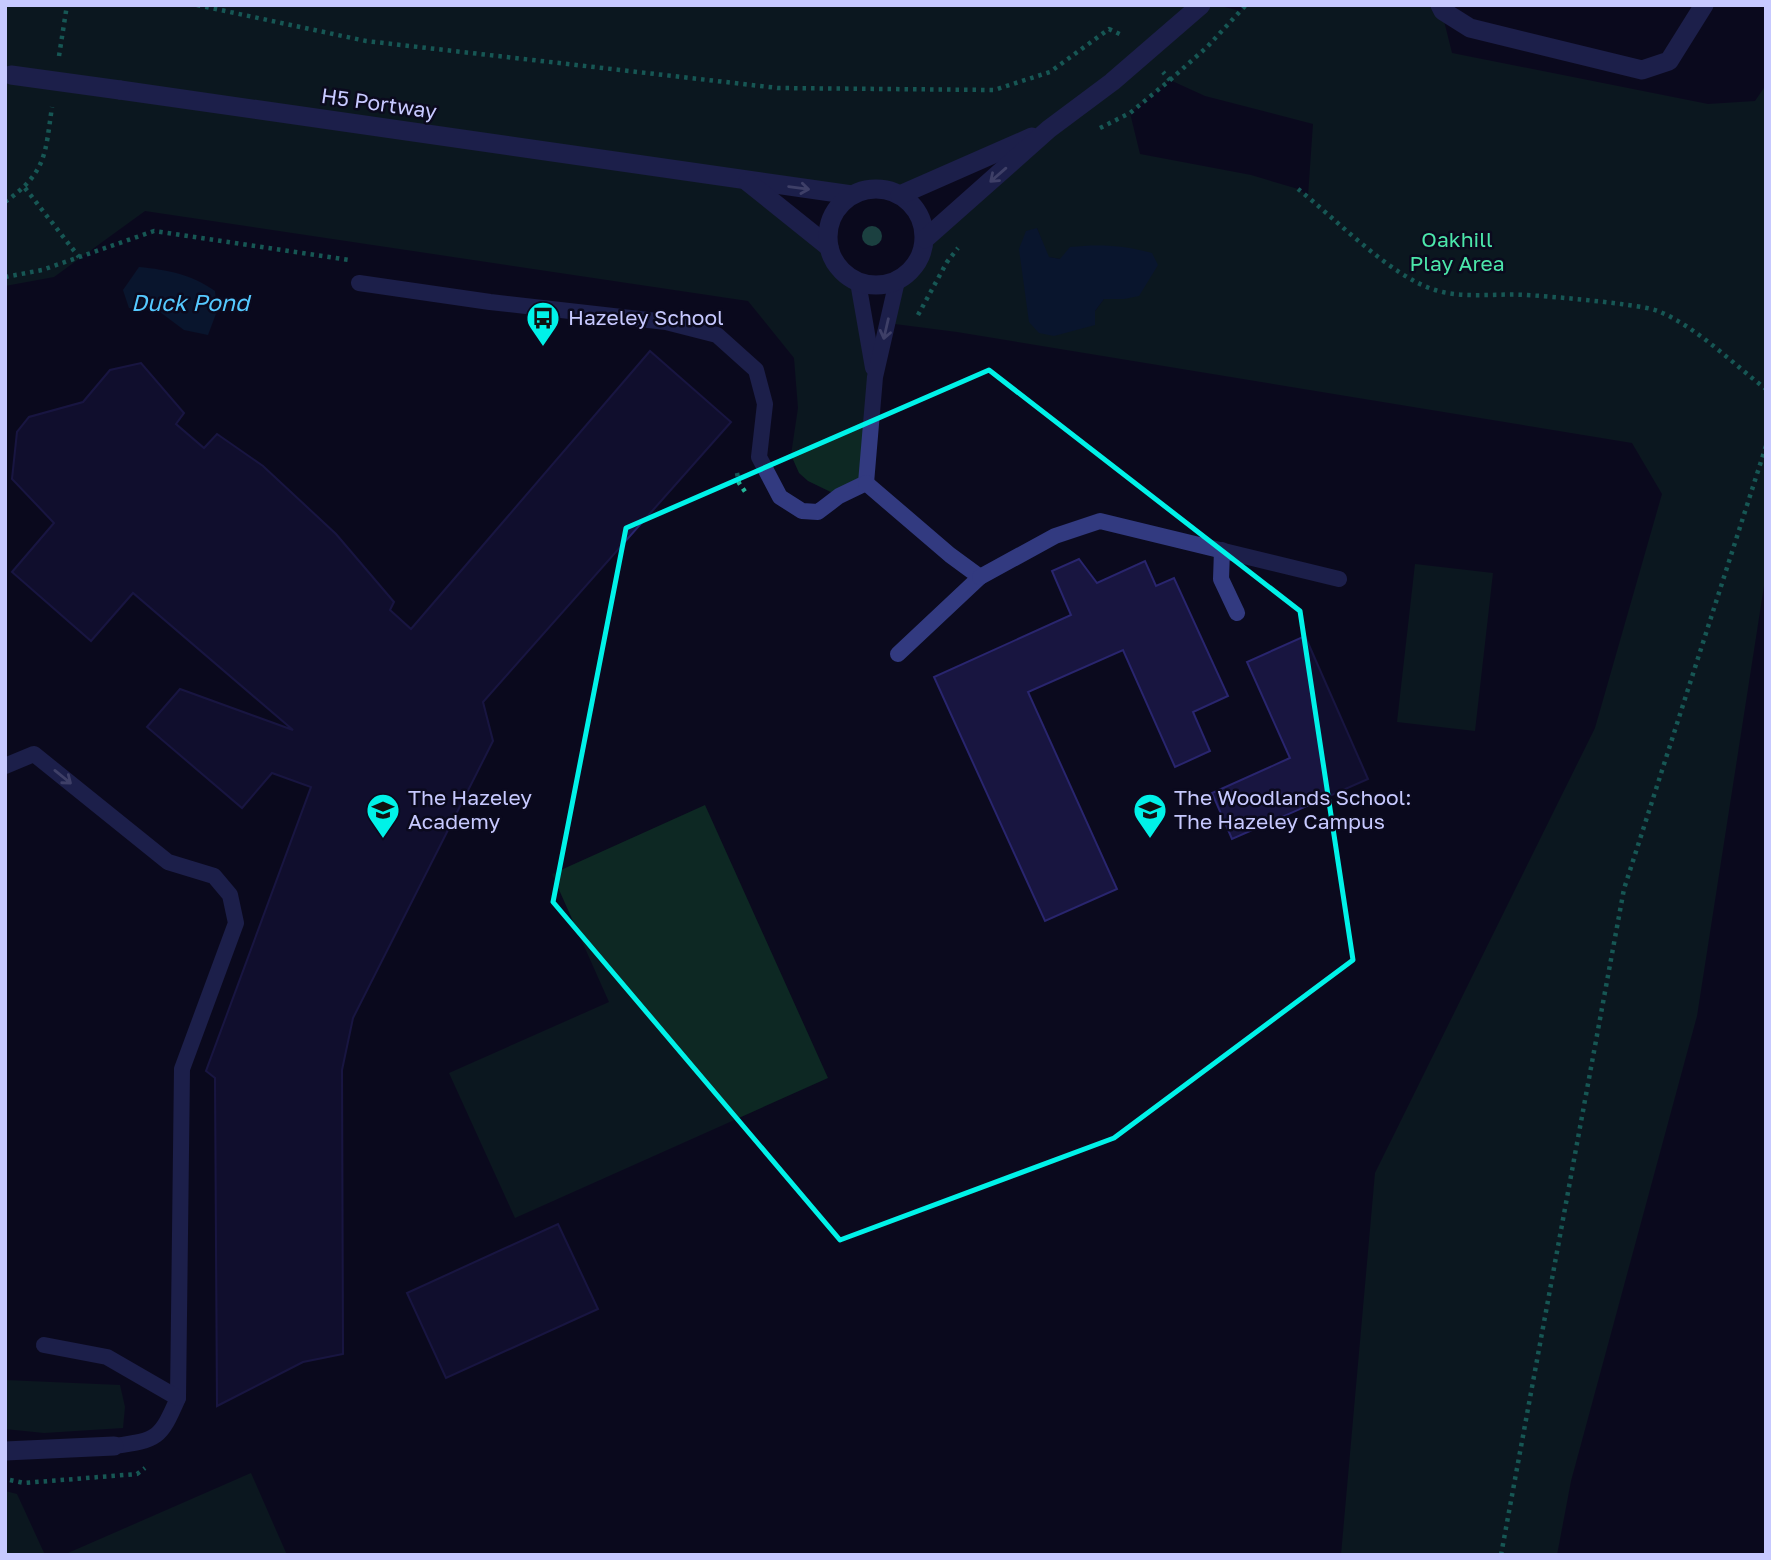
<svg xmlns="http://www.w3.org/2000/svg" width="1771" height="1560" viewBox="0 0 1771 1560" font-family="'Golos Text',sans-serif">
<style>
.green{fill:#0d2823;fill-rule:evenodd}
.water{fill:#072440}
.building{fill:#181540;stroke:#29256e;stroke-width:2}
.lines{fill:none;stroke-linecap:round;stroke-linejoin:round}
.path{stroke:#24b698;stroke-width:4.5;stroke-dasharray:3.5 5;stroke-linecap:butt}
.service{stroke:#323a80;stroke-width:16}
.minor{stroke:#323a80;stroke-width:19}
.minor-bridge{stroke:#323a80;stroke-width:19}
.tree{fill:#2f836b}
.oneway{stroke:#7c82c0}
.marked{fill:none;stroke:#00f2e8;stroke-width:5;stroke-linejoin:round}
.labels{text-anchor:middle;stroke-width:5;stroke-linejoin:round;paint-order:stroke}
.street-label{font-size:21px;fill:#c7c9ff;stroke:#0b0a1e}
.park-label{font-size:21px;fill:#4ce6aa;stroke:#0b0a1e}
.poi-label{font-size:21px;fill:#c7c9ff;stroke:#0b0a1e;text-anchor:start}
.water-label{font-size:23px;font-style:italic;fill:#55c9ff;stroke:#0b0a1e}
</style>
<rect width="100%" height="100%" fill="#0b0a1e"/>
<g class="green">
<path d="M 5,5 L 1217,5 L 1240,11 L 1246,5 L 1440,5 L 1452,53 L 1708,104 L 1755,101 L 1766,85 L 1766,573 L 1697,1016 L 1571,1481 L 1557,1555 L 1341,1555 L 1375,1173 L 1595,728 L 1662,494 L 1632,443 L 957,332 L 887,323 L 897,281 C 914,270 921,259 925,239 L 1046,132 L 900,195 C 882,189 870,189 852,195 L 747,181 L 829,247 L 839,268 L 858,282 L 875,377 L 866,483 L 839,496 L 808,481 L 799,473 L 791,455 L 798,408 L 794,358 L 748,301 L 145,211 L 54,277 L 5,286 ZM 1170,80 L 1205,96 L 1313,124 L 1308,196 L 1298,189 L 1251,175 L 1140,154 L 1130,113 ZM 1037,228 L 1048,257 L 1060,259 L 1123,299 L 1104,299 L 1095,311 L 1019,249 Z"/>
<polygon points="1415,564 1493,573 1475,731 1397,722"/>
<polygon points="705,805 828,1078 515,1218 449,1073 609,1002 552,874"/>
<polygon points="5,1380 120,1385 125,1407 123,1428 44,1433 5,1429"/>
<polygon points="251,1473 287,1555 69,1555 68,1553"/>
<polygon points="5,1491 17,1494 45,1555 5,1555"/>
</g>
<g class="water">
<path d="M 1037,228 L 1049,257 L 1060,259 L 1070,247 C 1098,244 1124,245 1152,253 L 1158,265 L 1139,296 L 1124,299 L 1104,299 L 1095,311 L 1095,325 L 1054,336 L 1039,333 L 1029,322 L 1019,249 L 1026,231 Z"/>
<path d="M 139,267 C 168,270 191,274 215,291 L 217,311 L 208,335 L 184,330 L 156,309 L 129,308 L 123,290 Z"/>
</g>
<g class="building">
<polygon points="650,351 731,422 483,702 493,741 353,1018 342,1070 343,1354 303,1362 217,1406 215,1078 206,1071 311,787 272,773 242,808 147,727 180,689 293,730 133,593 91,641 12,572 54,523 12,479 17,432 29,417 83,402 110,370 141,363 184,413 176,424 204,448 217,434 263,466 336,534 394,602 390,610 411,629"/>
<polygon points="1079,559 1097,583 1145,561 1156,586 1174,578 1228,696 1193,712 1210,751 1175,767 1123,650 1028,692 1117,889 1045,921 934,677 1071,615 1052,571"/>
<polygon points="1305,636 1368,779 1232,839 1212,793 1290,758 1247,662"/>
<polygon points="558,1224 598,1309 446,1378 407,1293"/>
</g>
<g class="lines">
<g class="path">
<polyline points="197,5 366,41 778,88 994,90 1050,72 1109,29 1124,36"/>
<polyline points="59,56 67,5"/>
<polyline points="1170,80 1207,47 1246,5"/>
<polyline points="1100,128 1130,113 1170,80 1163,72"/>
<polyline points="25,188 79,257"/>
<path d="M 1298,189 C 1336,219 1390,276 1435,290 C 1464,299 1496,293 1526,295 C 1558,297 1589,300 1621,304 C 1633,306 1647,307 1658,311 C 1697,327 1733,364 1766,389"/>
<path d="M 5,202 C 47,172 45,154 52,107"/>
<polyline points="5,277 42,270 154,231 349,260"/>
<polyline points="918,315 947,262 958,248"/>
<polyline points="737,473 739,483 746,493"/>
<polyline points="10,1480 24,1483 137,1474 145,1468"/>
<polyline points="1501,1555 1624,889 1766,446"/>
</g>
<g class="service">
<polyline points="858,282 873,368"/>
<polyline points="359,283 490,302 666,322 717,335 756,370 765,404 759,457 780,497 802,511 818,512 839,496 866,483 875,377 897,281"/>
<polyline points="866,483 950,555 980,577 898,654"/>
<polyline points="1222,550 1221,579 1237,613"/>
<polyline points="980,577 1055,536 1100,521 1339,579"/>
<path d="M 5,766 L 34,754 L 168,862 L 214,876 L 230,895 L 236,923 L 182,1069 L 178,1398 C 160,1439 158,1440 114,1446"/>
<polyline points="44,1345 107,1357 178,1398"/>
</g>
<g class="minor">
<polyline points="1440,5 1443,11 1470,28 1642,70 1669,61 1704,5"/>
<polyline points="120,90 852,195"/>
<polyline points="748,182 829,247"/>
<circle cx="876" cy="237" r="48"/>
<polyline points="900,195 1032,137"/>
<polyline points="925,239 1049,129 1112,82 1201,5"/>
<polyline points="5,1451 114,1446"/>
</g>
<polyline class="minor-bridge" points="11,75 120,90"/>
</g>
<circle class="tree" cx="872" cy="236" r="10"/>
<defs><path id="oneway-shaft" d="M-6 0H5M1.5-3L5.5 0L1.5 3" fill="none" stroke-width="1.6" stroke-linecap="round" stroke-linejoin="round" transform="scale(1.75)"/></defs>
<g class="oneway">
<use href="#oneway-shaft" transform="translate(998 175) rotate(139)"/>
<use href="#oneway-shaft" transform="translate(799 188) rotate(8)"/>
<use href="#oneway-shaft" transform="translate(886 329) rotate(103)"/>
<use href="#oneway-shaft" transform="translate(63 777) rotate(39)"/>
</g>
<path d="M0 0H1771V1560H0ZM 989,370 L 1300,611 L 1353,960 L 1114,1138 L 840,1240 L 553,902 L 626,528 Z" fill="#0b0a1e" fill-opacity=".55" fill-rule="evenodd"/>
<path class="marked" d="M 989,370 L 1300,611 L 1353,960 L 1114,1138 L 840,1240 L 553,902 L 626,528 Z"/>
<defs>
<symbol id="bus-pin" viewBox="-11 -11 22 30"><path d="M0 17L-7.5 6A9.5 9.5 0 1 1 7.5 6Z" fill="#00f2e8" stroke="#0b0a1e"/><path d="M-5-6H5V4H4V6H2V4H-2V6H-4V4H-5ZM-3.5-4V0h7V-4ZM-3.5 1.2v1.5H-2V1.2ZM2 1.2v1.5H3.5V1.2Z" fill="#111"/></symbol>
<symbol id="school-pin" viewBox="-11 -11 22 30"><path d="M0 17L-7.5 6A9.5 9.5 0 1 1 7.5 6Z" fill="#00f2e8" stroke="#0b0a1e"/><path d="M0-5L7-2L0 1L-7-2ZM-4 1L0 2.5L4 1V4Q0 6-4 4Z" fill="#111"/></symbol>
</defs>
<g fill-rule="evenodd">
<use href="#bus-pin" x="524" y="299" width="38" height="52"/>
<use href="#school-pin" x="364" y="791" width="38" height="52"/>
<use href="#school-pin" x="1131" y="791" width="38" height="52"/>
</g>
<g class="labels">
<g class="street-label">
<text transform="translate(379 104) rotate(8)" y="7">H5 Portway</text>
</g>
<g class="park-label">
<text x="1457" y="247">Oakhill<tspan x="1457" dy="24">Play Area</tspan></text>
</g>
<g class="poi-label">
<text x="568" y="325">Hazeley School</text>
<text x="408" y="805">The Hazeley<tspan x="408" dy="24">Academy</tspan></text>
<text x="1174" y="805">The Woodlands School:<tspan x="1174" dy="24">The Hazeley Campus</tspan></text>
</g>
<g class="water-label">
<text x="190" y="311">Duck Pond</text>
</g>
</g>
<rect width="1771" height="1560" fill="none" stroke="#c7c9ff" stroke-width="14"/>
</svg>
